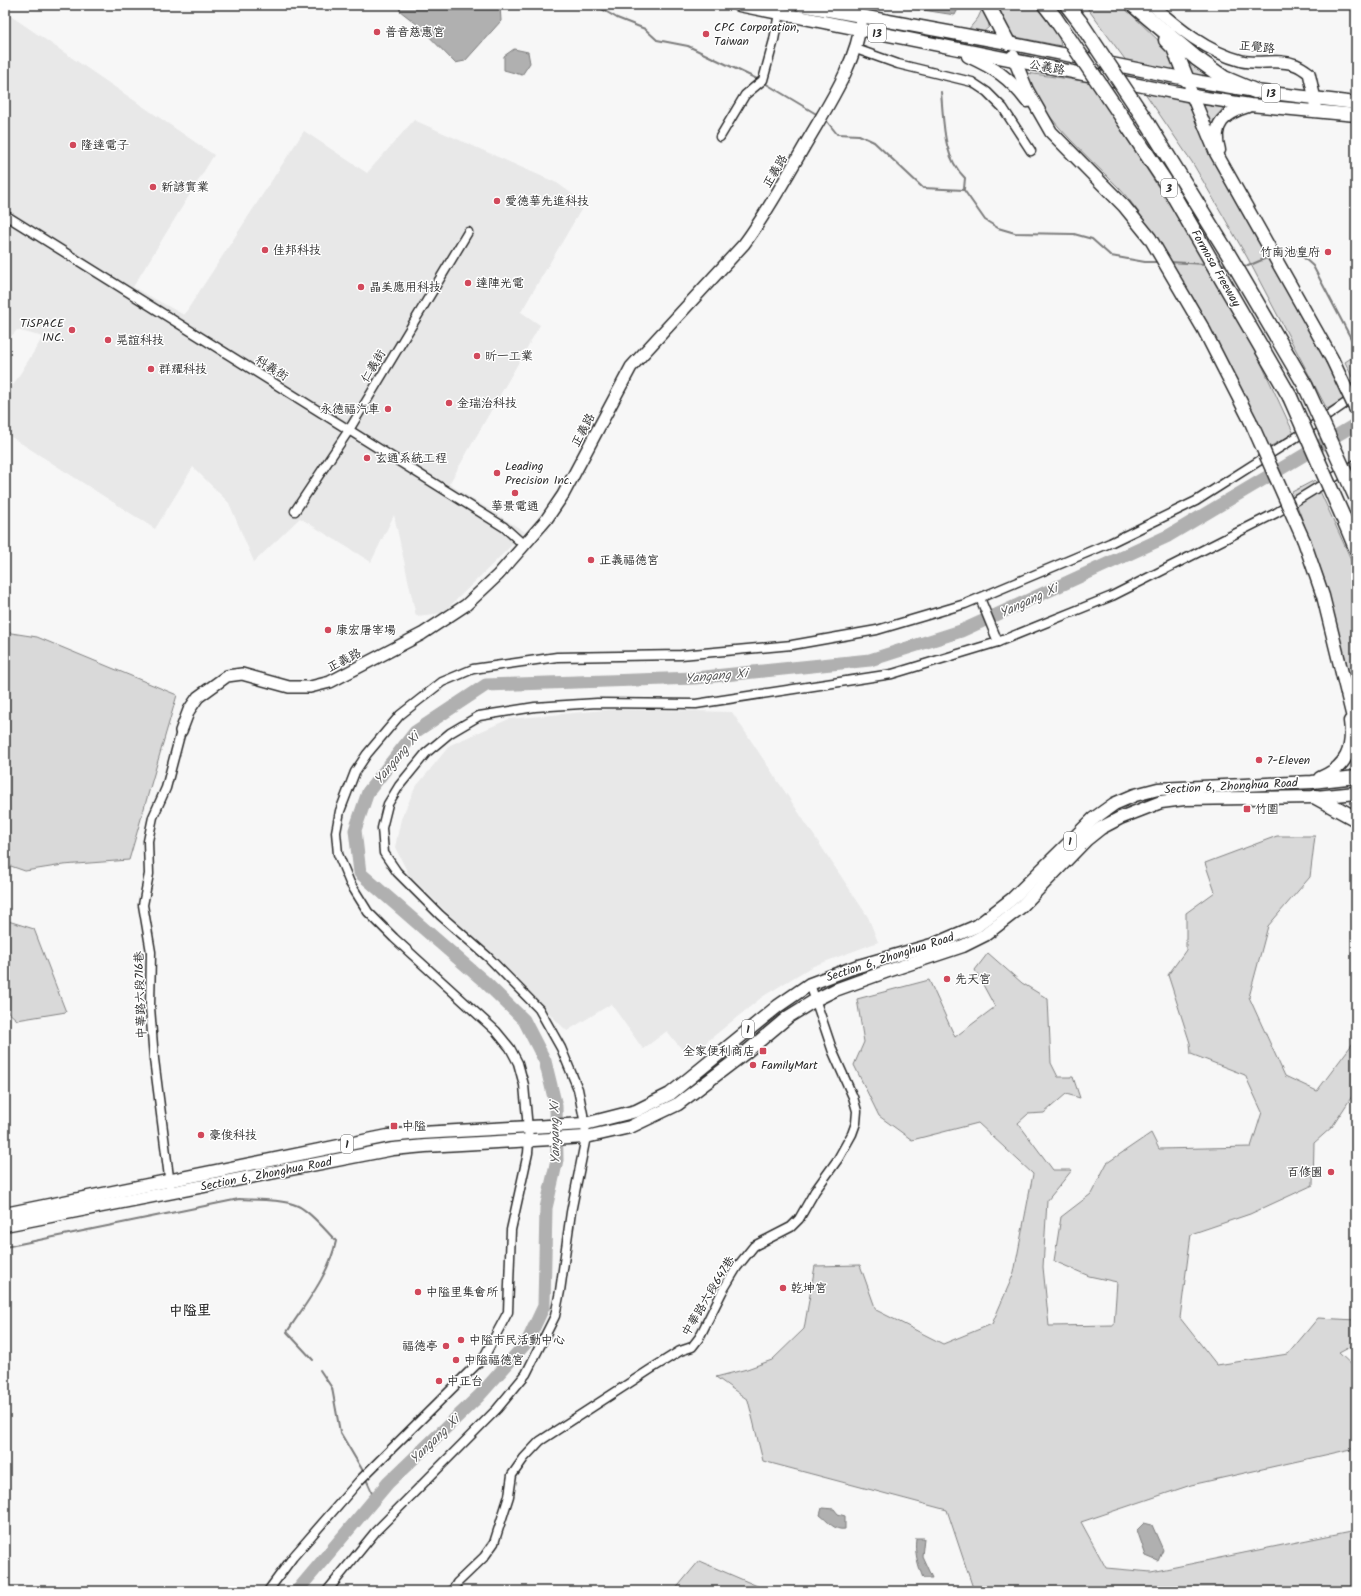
<svg xmlns="http://www.w3.org/2000/svg" width="1361" height="1596" viewBox="0 0 1361 1596" font-family="Kalam,'LXGW WenKai TC',sans-serif">
<style>
.built{fill:#e8e8e8}
.green{fill:#d9d9d9;stroke:#828282}
.water{fill:#b0b0b0;stroke:#7b7b7b}
.lines{fill:none;stroke-linecap:round;stroke-linejoin:round}
.stream{stroke:#7b7b7b;stroke-width:2}
.river{stroke:#b0b0b0;stroke-width:13}
.street-casing{stroke:#2b2b2b;stroke-width:11}
.secondary-casing{stroke:#2b2b2b;stroke-width:14}
.primary-casing{stroke:#2b2b2b;stroke-width:15}
.highway-casing{stroke:#2b2b2b;stroke-width:17}
.street{stroke:#fff;stroke-width:8}
.secondary{stroke:#fff;stroke-width:11}
.primary{stroke:#fff;stroke-width:12}
.highway{stroke:#fff;stroke-width:14}
.primary-bridge-casing{stroke:#2b2b2b;stroke-width:15;stroke-linecap:butt}
.highway-bridge-casing{stroke:#2b2b2b;stroke-width:17;stroke-linecap:butt}
.primary-bridge{stroke:#fff;stroke-width:12}
.highway-bridge{stroke:#fff;stroke-width:14}
.poi-dot{fill:#d1495b;stroke:#fff;stroke-width:1.5}
.labels{text-anchor:middle;stroke-width:3;stroke-linejoin:round;paint-order:stroke}
.shield{fill:#fff;stroke:#6b6b6b;stroke-width:1}
.shield-label{font-size:11px;font-weight:bold;fill:#2b2b2b}
.poi-label{font-size:12px;fill:#2b2b2b;stroke:#fff;text-anchor:start}
.street-label{font-size:12px;fill:#2b2b2b;stroke:#fff}
.water-label{font-size:13px;font-style:italic;fill:#5a5a5a;stroke:#fff}
.quarter-label{font-size:14px;font-weight:bold;fill:#2b2b2b;stroke:#fff}
</style>
<rect width="100%" height="100%" fill="#f7f7f7"/>
<filter id="ink" filterUnits="userSpaceOnUse"><feTurbulence type="fractalNoise" baseFrequency=".025" numOctaves="2"/><feDisplacementMap in="SourceGraphic" scale="8" xChannelSelector="R" yChannelSelector="G"/><feConvolveMatrix kernelMatrix="1 2 1 2 8 2 1 2 1" color-interpolation-filters="sRGB"/></filter>
<g filter="url(#ink)">
<g class="built">
<polygon points="5,12 214,155 133,287 184,315 304,131 367,173 414,120 557,183 585,203 521,312 540,325 449,484 525,532 443,613 416,616 394,515 371,562 300,518 254,562 229,503 193,467 155,529 5,433 5,398 43,337 17,330 7,341 5,341"/>
<polygon points="616,709 732,712 868,917 878,942 811,967 762,997 688,1057 667,1031 643,1049 611,1004 567,1031 409,875 395,847 401,819 415,788 450,745 509,719"/>
</g>
<g class="green">
<polygon points="998,5 1037,5 1059,37 1061,46 1011,36"/>
<polygon points="1085,5 1122,5 1166,48 1175,64 1173,70 1127,62"/>
<polygon points="983,7 989,19 989,27 982,33 968,30 978,18"/>
<polygon points="1179,49 1215,77 1192,74"/>
<path d="M 1027,73 L 1090,82 L 1192,239 L 1248,335 L 1294,434 L 1269,447 C 1240,385 1210,324 1173,266 C 1156,240 1141,212 1120,189 C 1096,164 1029,106 1027,73 Z"/>
<polygon points="1145,93 1190,103 1312,333 1344,399 1327,409 1247,257 1192,162"/>
<polygon points="1201,105 1223,107 1213,133"/>
<polygon points="1356,355 1356,374 1352,377 1345,362"/>
<polygon points="1315,480 1349,555 1356,576 1356,699 1324,578 1292,492"/>
<polygon points="5,632 37,637 177,695 129,860 63,865 25,871 5,864"/>
<polygon points="1277,836 1315,836 1310,877 1268,926 1249,997 1285,1076 1317,1091 1356,1039 1356,1090 1332,1127 1314,1143 1313,1185 1250,1214 1191,1234 1180,1318 1217,1365 1288,1354 1318,1318 1356,1320 1356,1344 1339,1353 1356,1369 1356,1448 1191,1485 1081,1522 1106,1568 1151,1572 1356,1530 1356,1591 974,1591 947,1510 763,1461 748,1400 716,1377 747,1369 772,1360 804,1329 815,1266 860,1265 876,1310 943,1344 992,1324 1014,1273 1033,1174 978,1123 912,1140 879,1116 854,1065 864,1042 857,999 929,980 955,1037 995,1007 975,970 988,953 1022,983 1048,999 1051,1063 1058,1077 1073,1077 1080,1098 1066,1094 1044,1113 1028,1114 1018,1123 1053,1170 1072,1170 1047,1201 1043,1267 1049,1326 1114,1325 1117,1282 1089,1276 1054,1261 1061,1217 1091,1194 1107,1163 1151,1133 1159,1149 1251,1147 1262,1112 1245,1075 1191,1054 1190,1043 1168,975 1186,950 1186,913 1215,892 1205,863"/>
<polygon points="5,920 34,929 66,1012 17,1020 5,1009"/>
<polygon points="699,1561 769,1591 674,1591"/>
</g>
<g class="water">
<polygon points="399,5 500,5 501,21 465,61 455,63 418,25 400,11"/>
<polygon points="891,5 960,5 955,15"/>
<polygon points="514,49 528,52 530,63 522,75 504,70 504,56"/>
<path d="M 822,1508 L 834,1509 L 838,1514 L 845,1516 L 845,1529 C 834,1531 828,1521 820,1515 Z"/>
<polygon points="1144,1523 1152,1525 1163,1550 1158,1561 1146,1556 1137,1530"/>
<path d="M 916,1538 L 924,1538 L 922,1556 L 932,1578 L 923,1578 C 918,1565 914,1552 916,1538 Z"/>
</g>
<g class="lines">
<g class="stream">
<polyline points="595,5 617,18 645,29 657,40 688,46 759,80"/>
<polyline points="763,82 818,115"/>
<path d="M 941,92 C 944,122 942,156 965,178 L 964,189"/>
<polyline points="825,119 837,134 859,135 874,142 923,188 964,190 985,220 998,228 1015,233 1074,234 1092,239 1111,256 1145,262 1159,262"/>
<polyline points="1278,253 1292,247 1313,266 1356,348"/>
<polyline points="1169,262 1206,264"/>
<polyline points="1219,264 1228,265"/>
<polyline points="1241,265 1248,266 1271,256"/>
<path d="M 5,1247 L 239,1199 C 256,1200 282,1199 298,1206 C 311,1212 326,1231 336,1241 C 329,1275 306,1303 287,1332 L 313,1360"/>
<polyline points="320,1370 332,1388 340,1432 363,1471"/>
<polyline points="366,1479 375,1499"/>
</g>
<polyline class="river" points="297,1591 388,1483 479,1396 527,1342 544,1306 546,1208 557,1160 556,1106 545,1061 524,1020 485,982 360,873 355,830 368,792 415,732 486,685 695,678 870,660 961,631 1168,536 1356,424"/>
<defs>
<g id="street">
<polyline points="856,49 898,64 972,82 987,92 1003,108 1031,151"/>
<polyline points="720,137 745,95 763,80 774,40 779,13"/>
<polyline points="5,215 504,527 524,545"/>
<polyline points="295,511 349,430 468,232"/>
<polyline points="980,598 998,642"/>
<polyline points="170,1185 154,1059 150,1007 151,952 143,905 149,874 148,841 153,817 166,788 181,731"/>
<polyline points="268,1591 293,1557 360,1480 484,1357 508,1312 511,1230 528,1153 529,1140 524,1085 518,1063 510,1048 496,1031 394,938 368,912 350,883 338,854 336,832 340,811 355,772 367,754 400,715 442,682 473,669 557,657 681,655 792,645 877,630 965,604 1110,543 1196,501 1295,438 1356,396"/>
<polyline points="327,1591 376,1531 497,1409 526,1374 555,1316 560,1291 571,1212 586,1137 585,1124 578,1089 561,1048 539,1009 488,957 440,915 397,872 384,853 382,828 388,804 399,786 426,753 450,733 479,716 535,707 597,703 696,704 892,674 998,642 1112,596 1276,513 1356,464"/>
<polyline points="452,1591 457,1583 484,1557 494,1543 509,1496 512,1475 524,1458 540,1441 651,1369 680,1351 692,1347 699,1338 722,1292 737,1267 754,1246 791,1227 799,1219 815,1191 838,1159 852,1134 856,1123 857,1111 853,1097 833,1052 810,984"/>
</g>
<g id="secondary">
<path d="M 1152,5 C 1178,28 1207,52 1242,61 C 1259,65 1279,58 1296,65 C 1301,67 1305,70 1309,73 L 1315,99 L 1315,111"/>
<path d="M 181,731 L 189,710 L 198,697 L 227,676 L 242,674 L 289,687 L 310,687 L 330,682 L 422,634 L 466,605 L 498,575 L 546,520 L 563,495 L 631,367 L 744,244 C 767,213 786,178 805,145 C 828,105 857,63 862,17"/>
</g>
<g id="primary">
<polyline points="739,5 1193,96 1250,105 1356,115"/>
<polyline points="801,5 1008,43 1201,82 1255,91 1356,103"/>
<path d="M 968,56 C 994,68 1009,77 1027,101"/>
<polyline points="1013,56 1027,90 1051,132 1124,206 1150,238 1204,330 1250,420"/>
<polyline points="1190,90 1216,153 1332,359"/>
<path d="M 1219,150 C 1211,124 1225,113 1248,106"/>
<polyline points="1304,541 1323,596 1356,730"/>
<path d="M 1320,778 C 1346,767 1354,750 1350,721"/>
<polyline points="5,1214 388,1136 421,1133 585,1124 636,1111 670,1094 778,1006 810,984 855,967 935,944 977,926 1012,899 1093,819 1114,804 1135,795 1158,789 1312,782 1356,777"/>
<polyline points="5,1225 393,1149 425,1146 586,1137 630,1127 678,1104 745,1053 788,1017 817,999 835,990 885,972 963,946 985,935 1021,907 1086,840 1101,828 1120,818 1161,802 1184,799 1316,797 1356,793"/>
</g>
<g id="highway">
<polyline points="988,5 1008,43"/>
<polyline points="1045,5 1055,18"/>
<polyline points="1067,5 1080,22"/>
<polyline points="1133,5 1196,58 1224,78 1255,91"/>
<polyline points="1166,40 1174,48 1187,80"/>
<polyline points="1122,117 1168,186 1290,397"/>
<polyline points="1148,124 1227,252 1305,385"/>
<polyline points="1343,517 1356,548"/>
<polyline points="1316,797 1356,819"/>
</g>
</defs>
<use href="#street" class="street-casing"/>
<use href="#secondary" class="secondary-casing"/>
<use href="#primary" class="primary-casing"/>
<use href="#highway" class="highway-casing"/>
<use href="#street" class="street"/>
<use href="#secondary" class="secondary"/>
<use href="#primary" class="primary"/>
<use href="#highway" class="highway"/>
<defs>
<g id="primary-bridge">
<polyline points="1332,359 1356,410"/>
<polyline points="1250,420 1304,541"/>
</g>
<g id="highway-bridge">
<polyline points="1055,18 1122,117"/>
<polyline points="1080,22 1148,124"/>
<polyline points="1305,385 1356,497"/>
<polyline points="1290,397 1343,517"/>
</g>
</defs>
<use href="#primary-bridge" class="primary-bridge-casing"/>
<use href="#highway-bridge" class="highway-bridge-casing"/>
<use href="#primary-bridge" class="primary-bridge"/>
<use href="#highway-bridge" class="highway-bridge"/>
</g>
</g>
<g class="poi-dot">
<circle cx="377" cy="32" r="4"/>
<circle cx="706" cy="34" r="4"/>
<circle cx="73" cy="145" r="4"/>
<circle cx="153" cy="187" r="4"/>
<circle cx="497" cy="201" r="4"/>
<circle cx="265" cy="250" r="4"/>
<circle cx="1328" cy="252" r="4"/>
<circle cx="468" cy="283" r="4"/>
<circle cx="361" cy="287" r="4"/>
<circle cx="72" cy="330" r="4"/>
<circle cx="108" cy="340" r="4"/>
<circle cx="477" cy="356" r="4"/>
<circle cx="151" cy="369" r="4"/>
<circle cx="449" cy="403" r="4"/>
<circle cx="388" cy="409" r="4"/>
<circle cx="367" cy="458" r="4"/>
<circle cx="497" cy="473" r="4"/>
<circle cx="515" cy="493" r="4"/>
<circle cx="591" cy="560" r="4"/>
<circle cx="328" cy="630" r="4"/>
<circle cx="1259" cy="760" r="4"/>
<rect x="1243" y="805" width="8" height="8" rx="2"/>
<circle cx="947" cy="979" r="4"/>
<rect x="759" y="1047" width="8" height="8" rx="2"/>
<circle cx="753" cy="1065" r="4"/>
<rect x="390" y="1122" width="8" height="8" rx="2"/>
<circle cx="201" cy="1135" r="4"/>
<circle cx="1331" cy="1172" r="4"/>
<circle cx="783" cy="1288" r="4"/>
<circle cx="418" cy="1292" r="4"/>
<circle cx="461" cy="1340" r="4"/>
<circle cx="446" cy="1346" r="4"/>
<circle cx="456" cy="1360" r="4"/>
<circle cx="439" cy="1381" r="4"/>
</g>
<g class="labels">
<g class="shield">
<rect x="868" y="24" width="18" height="18" rx="3"/>
<rect x="1262" y="84" width="18" height="18" rx="3"/>
<rect x="1161" y="179" width="16" height="18" rx="3"/>
<rect x="1064" y="832" width="12" height="18" rx="3"/>
<rect x="742" y="1020" width="12" height="18" rx="3"/>
<rect x="341" y="1135" width="12" height="18" rx="3"/>
</g>
<g class="shield-label">
<text x="877" y="37">13</text>
<text x="1271" y="97">13</text>
<text x="1169" y="192">3</text>
<text x="1070" y="845">1</text>
<text x="748" y="1033">1</text>
<text x="347" y="1148">1</text>
</g>
<g class="poi-label">
<text x="714" y="31">CPC Corporation,<tspan x="714" dy="14">Taiwan</tspan></text>
<text x="385" y="36">普音慈惠宮</text>
<text x="81" y="149">隆達電子</text>
<text x="161" y="191">新諺實業</text>
<text x="505" y="205">愛德華先進科技</text>
<text x="273" y="254">佳邦科技</text>
<text x="1320" y="256" text-anchor="end">竹南池皇府</text>
<text x="476" y="287">達陣光電</text>
<text x="369" y="291">晶美應用科技</text>
<text x="64" y="327" text-anchor="end">TiSPACE<tspan x="64" dy="14">INC.</tspan></text>
<text x="116" y="344">晃誼科技</text>
<text x="485" y="360">昕一工業</text>
<text x="159" y="373">群耀科技</text>
<text x="457" y="407">金瑞治科技</text>
<text x="380" y="413" text-anchor="end">永德福汽車</text>
<text x="375" y="462">玄通系統工程</text>
<text x="505" y="470">Leading<tspan x="505" dy="14">Precision Inc.</tspan></text>
<text x="515" y="510" text-anchor="middle">華景電通</text>
<text x="599" y="564">正義福德宮</text>
<text x="336" y="634">康宏屠宰場</text>
<text x="1267" y="764">7-Eleven</text>
<text x="1255" y="813">竹圍</text>
<text x="955" y="983">先天宮</text>
<text x="755" y="1055" text-anchor="end">全家便利商店</text>
<text x="761" y="1069">FamilyMart</text>
<text x="402" y="1130">中隘</text>
<text x="209" y="1139">豪俊科技</text>
<text x="1323" y="1176" text-anchor="end">百修園</text>
<text x="791" y="1292">乾坤宮</text>
<text x="426" y="1296">中隘里集會所</text>
<text x="469" y="1344">中隘市民活動中心</text>
<text x="438" y="1350" text-anchor="end">福德亭</text>
<text x="464" y="1364">中隘福德宮</text>
<text x="447" y="1385">中正台</text>
</g>
<g class="street-label">
<text transform="translate(1257 47) rotate(6)" y="4">正覺路</text>
<text transform="translate(1047 67) rotate(11)" y="4">公義路</text>
<text transform="translate(775 171) rotate(-59)" y="4">正義路</text>
<text transform="translate(1216 268) rotate(60)" y="4">Formosa Freeway</text>
<text transform="translate(373 366) rotate(-59)" y="4">仁義街</text>
<text transform="translate(272 368) rotate(32)" y="4">科義街</text>
<text transform="translate(583 430) rotate(-62)" y="4">正義路</text>
<text transform="translate(344 660) rotate(-27)" y="4">正義路</text>
<text transform="translate(1231 786) rotate(-3)" y="4">Section 6, Zhonghua Road</text>
<text transform="translate(890 957) rotate(-18)" y="4">Section 6, Zhonghua Road</text>
<text transform="translate(140 995) rotate(-92)" y="4">中華路六段716巷</text>
<text transform="translate(266 1174) rotate(-11)" y="4">Section 6, Zhonghua Road</text>
<text transform="translate(708 1296) rotate(-59)" y="4">中華路六段647巷</text>
</g>
<g class="water-label">
<text transform="translate(1028 600) rotate(-25)" y="5">Yangang Xi</text>
<text transform="translate(716 675) rotate(-5)" y="5">Yangang Xi</text>
<text transform="translate(396 758) rotate(-50)" y="5">Yangang Xi</text>
<text transform="translate(554 1133) rotate(-91)" y="5">Yangang Xi</text>
<text transform="translate(434 1439) rotate(-44)" y="5">Yangang Xi</text>
</g>
<g class="quarter-label">
<text x="190" y="1315">中隘里</text>
</g>
</g>
<rect width="1361" height="1596" fill="none" stroke="#fff" stroke-width="20"/>
<rect x="10" y="10" width="1341" height="1576" fill="none" stroke="#2b2b2b" stroke-width="1.5" filter="url(#ink)"/>
</svg>
